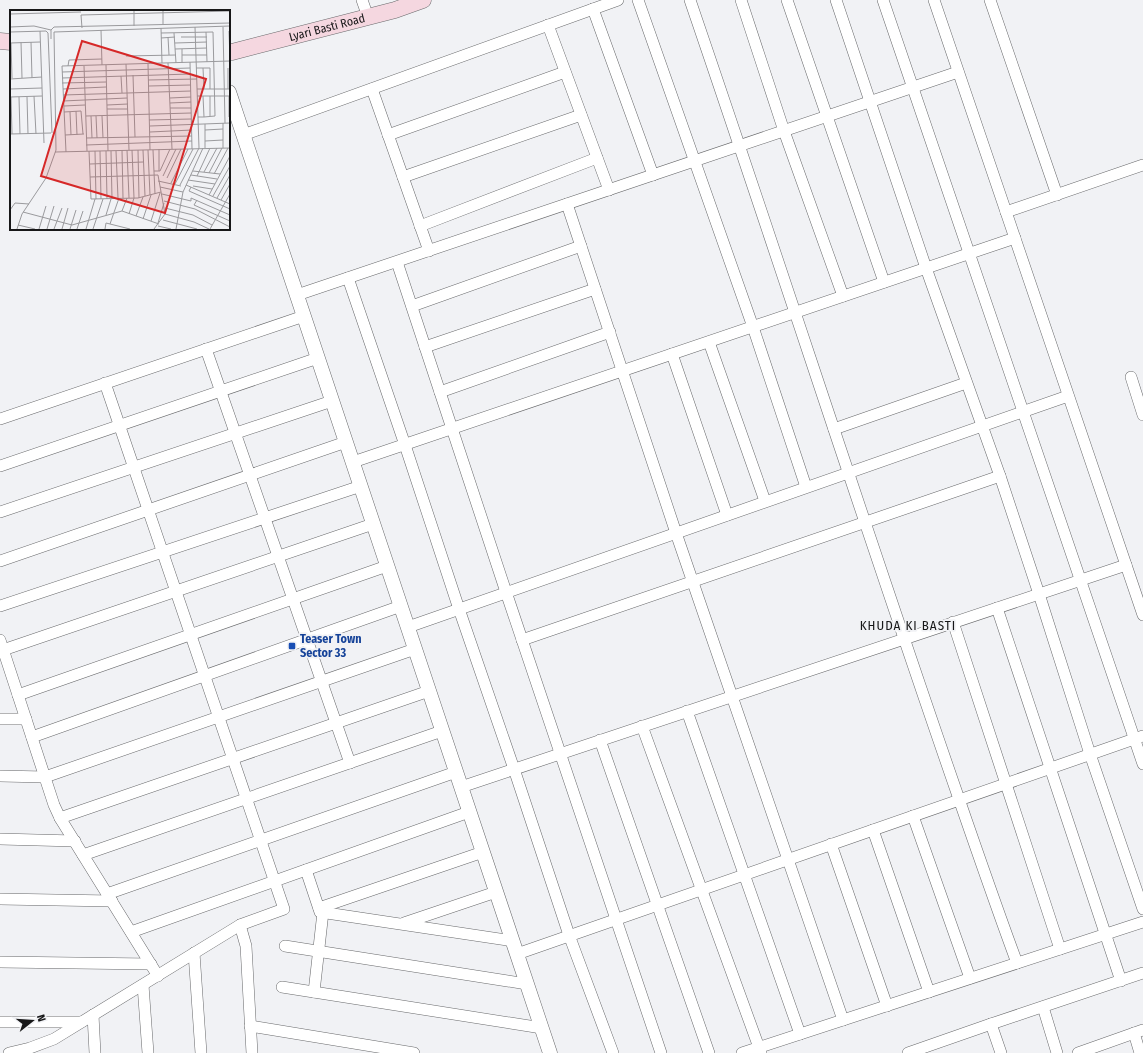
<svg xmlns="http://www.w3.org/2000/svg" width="1143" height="1053" viewBox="0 0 1143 1053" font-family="'Fira Sans Condensed',sans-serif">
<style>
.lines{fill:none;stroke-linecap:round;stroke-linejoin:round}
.minor-casing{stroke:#68696b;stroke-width:12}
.tertiary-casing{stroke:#68696b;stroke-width:15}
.secondary-casing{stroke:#68696b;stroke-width:17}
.minor{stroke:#fff;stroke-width:11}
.tertiary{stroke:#fff;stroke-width:14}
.secondary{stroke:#f5d7e0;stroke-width:16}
.transit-dot{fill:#1a4fb4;stroke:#f1f2f5;stroke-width:1.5}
.labels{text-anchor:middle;stroke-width:3.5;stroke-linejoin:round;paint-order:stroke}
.street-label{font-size:12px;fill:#171718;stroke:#f1f2f5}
.transit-label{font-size:12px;font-weight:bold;fill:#164399;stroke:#f1f2f5;text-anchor:start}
.neighbourhood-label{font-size:13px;letter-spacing:1px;fill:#171718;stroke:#f1f2f5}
.inset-road{fill:none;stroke:#9a9a9d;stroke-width:1}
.view{fill:#d62828;fill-opacity:0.15;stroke:#d62828;stroke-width:2}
.inset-edge{fill:none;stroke:#171718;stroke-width:2}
</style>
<rect width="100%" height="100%" fill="#f1f2f5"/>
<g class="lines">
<defs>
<g id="minor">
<polyline points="362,0 368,17"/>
<polyline points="638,0 753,327 806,487"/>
<path d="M 690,0 C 781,266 867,534 959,799 C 978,854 997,909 1017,963"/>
<polyline points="741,0 784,131 843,296"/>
<polyline points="787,0 884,282"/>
<polyline points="836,0 926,268 1000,476 1039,594 1090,754 1143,909"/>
<polyline points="883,0 1143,764"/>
<polyline points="934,0 1143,615"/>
<polyline points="990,0 1057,195"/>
<polyline points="593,9 653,175"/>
<polyline points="548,25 609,190"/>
<polyline points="372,89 429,251"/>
<polyline points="243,135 618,0"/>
<polyline points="388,135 565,72"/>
<polyline points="403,177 581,115"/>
<polyline points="567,204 676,533 843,1020"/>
<polyline points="1006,212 1143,165"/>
<polyline points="420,226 597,158"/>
<polyline points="397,262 506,592 661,1053"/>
<polyline points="348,278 405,445 459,609 514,769 569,935 613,1053"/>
<polyline points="297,295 958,72"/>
<polyline points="412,306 581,246"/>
<polyline points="709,342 765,501"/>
<polyline points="425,347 595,289"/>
<polyline points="206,349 350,763"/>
<polyline points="672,354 727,515"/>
<polyline points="1131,377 1143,415"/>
<polyline points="440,392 610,332"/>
<polyline points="0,419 304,316"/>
<polyline points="834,429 966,383"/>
<polyline points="353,462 1015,238"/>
<polyline points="0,466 318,358"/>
<polyline points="0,512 332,401"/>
<polyline points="0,561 346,442"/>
<polyline points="0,606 361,486"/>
<polyline points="997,608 1121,981"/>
<polyline points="953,622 1060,949"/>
<polyline points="408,627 1068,396"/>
<polyline points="0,640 54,805 60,818 158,976"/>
<polyline points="522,640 1000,476"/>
<polyline points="3,650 373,524"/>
<polyline points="18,695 387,566"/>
<polyline points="687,711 800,1034"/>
<polyline points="0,719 26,719"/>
<polyline points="642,726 761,1053"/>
<polyline points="32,737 401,606"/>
<polyline points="600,740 709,1053"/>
<polyline points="0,776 45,777 415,649"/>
<polyline points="461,787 1126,565"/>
<polyline points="913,816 970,978"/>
<polyline points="60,818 429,691"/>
<polyline points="873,830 929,992"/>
<polyline points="0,839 75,841"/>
<polyline points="831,844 887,1006"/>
<polyline points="83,855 442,731"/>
<polyline points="306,870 320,912 513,941"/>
<polyline points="107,894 456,772"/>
<polyline points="0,899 112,901"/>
<polyline points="319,908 483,852"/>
<polyline points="404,923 496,892"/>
<polyline points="240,925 246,946 252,1053"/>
<polyline points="131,932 469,812"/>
<polyline points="285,946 527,984"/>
<polyline points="194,953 201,1053"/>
<polyline points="517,954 1143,736"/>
<polyline points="0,962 151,964"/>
<polyline points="143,985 148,1053"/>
<polyline points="282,987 542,1028"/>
<polyline points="314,992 323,912"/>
<polyline points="1043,1007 1057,1053"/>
<polyline points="93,1015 95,1053"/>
<polyline points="0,1022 81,1022"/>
<polyline points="991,1024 1001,1053"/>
<polyline points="250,1026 414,1053"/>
<polyline points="1134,1033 1140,1053"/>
<polyline points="9,1053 30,1048 54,1039 240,925 284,909 105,383"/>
<polyline points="742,1053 1143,922"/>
<polyline points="908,1053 991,1024 1143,973"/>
<polyline points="1078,1053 1143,1030"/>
</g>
<polyline id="tertiary" points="229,92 550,1053"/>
<g id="secondary">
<polyline points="0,41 11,42"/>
<path id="s1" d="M 229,52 L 232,52 L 395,10 L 423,0"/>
</g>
</defs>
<use href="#minor" class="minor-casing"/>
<use href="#tertiary" class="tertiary-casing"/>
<use href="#secondary" class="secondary-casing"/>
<use href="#minor" class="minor"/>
<use href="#tertiary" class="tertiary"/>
<use href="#secondary" class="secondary"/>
</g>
<rect class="transit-dot" x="288" y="642" width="8" height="8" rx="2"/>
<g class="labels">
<g class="street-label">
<text dy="4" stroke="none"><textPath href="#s1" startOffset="101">Lyari Basti Road</textPath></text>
</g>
<g class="transit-label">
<text x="300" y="643">Teaser Town<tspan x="300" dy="14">Sector 33</tspan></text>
</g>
<g class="neighbourhood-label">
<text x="908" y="630">KHUDA KI BASTI</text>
</g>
</g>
<g transform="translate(10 10)">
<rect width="220" height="220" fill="#f1f2f5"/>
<path class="inset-road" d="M 153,1 L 153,14M 0,4 L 71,2M 71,5 L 220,1M 71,5 L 72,18M 124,16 L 124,1M 0,17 L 24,16 L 41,20M 213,17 L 215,113M 151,18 L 152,53M 91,20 L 92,55M 30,21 L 34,133M 219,21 L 220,51M 0,22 L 36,21 L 38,23 L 42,123M 196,22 L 197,52M 151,23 L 203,22 L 205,106 L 194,107M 164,23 L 166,53M 158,27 L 159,45M 171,27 L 197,27M 151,28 L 165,27M 41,29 L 41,20 L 44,17 L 220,13M 11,32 L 12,68M 21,32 L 22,68M 0,33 L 30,32M 1,33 L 2,68M 165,33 L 197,32M 165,39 L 197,38M 172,39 L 172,53M 172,45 L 197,45M 116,46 L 166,45M 180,52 L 182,139M 158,53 L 162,139M 116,54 L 119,140M 138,54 L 140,140M 96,55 L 98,141M 58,56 L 59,50 L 92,49M 74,56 L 77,141M 186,58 L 200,58 L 200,79M 193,58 L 194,79M 218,58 L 218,79M 52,62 L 180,58M 123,65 L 125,127M 111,66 L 112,83M 52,68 L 180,64M 0,69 L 32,67M 138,70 L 187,69M 52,73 L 96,72M 139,76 L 181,75M 0,79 L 32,78M 53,79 L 96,77M 187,79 L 220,79M 53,85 L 181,81M 24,86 L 26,124M 187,86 L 220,86M 200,86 L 200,106M 219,86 L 219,107M 0,87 L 32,86M 1,87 L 2,124M 9,87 L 10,124M 17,87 L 18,124M 160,88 L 181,87M 53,91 L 117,88M 160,93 L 181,92M 97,95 L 118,94M 54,96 L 75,95M 160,98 L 181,98M 97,99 L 118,99M 66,101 L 67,125M 71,101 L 73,124M 54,102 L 71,101M 60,102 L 61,125M 76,106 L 181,103M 81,106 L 82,128M 86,106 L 87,128M 92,106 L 93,128M 188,107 L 194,107 L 193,86M 139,110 L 181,109M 213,113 L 213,138M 195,114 L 195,138M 140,116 L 220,113M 195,120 L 213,119M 140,122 L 182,120M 0,124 L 41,123M 55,125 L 74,124M 76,128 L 182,126M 195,131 L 213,130M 76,135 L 182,131M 149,139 L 149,161M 112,140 L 113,188M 117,140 L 119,188M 128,140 L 129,188M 133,140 L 135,186M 138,140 L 140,185M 143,140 L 145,184M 79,141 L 81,189 L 128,188 L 151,182M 85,141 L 86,189M 90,141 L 91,189M 96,141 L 97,189M 101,141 L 102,189M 106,141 L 108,188M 45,142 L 220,138M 56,142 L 52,56 L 220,51M 80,154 L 133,152M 144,161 L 150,161 L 160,139M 183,161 L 210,164M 194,162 L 207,138M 199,163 L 212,138M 204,164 L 218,138M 181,165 L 207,169M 153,166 L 166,139M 187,166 L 200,138M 80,167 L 148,165 L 155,204 L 144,219M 157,168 L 171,139M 178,170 L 205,174M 148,171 L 171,176M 161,173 L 178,139M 165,174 L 183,139M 170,175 L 189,138 L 185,17M 176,175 L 220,194M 183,176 L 202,179M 150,177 L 173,182M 181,177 L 179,181 L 220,199M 152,184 L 181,191 L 181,188 L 220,205M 199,185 L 220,146M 203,186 L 220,156M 207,188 L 220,165M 187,190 L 184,195 L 220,211M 211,190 L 220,174M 154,191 L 185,199 L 220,217M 155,198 L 183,205 L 202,215M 0,200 L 5,193 L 19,194M 112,201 L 117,188M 13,202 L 62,215 L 112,201 L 149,214M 119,204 L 124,188 L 122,140M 155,204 L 184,212 L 199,219M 96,205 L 101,189M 126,206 L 133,187M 133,209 L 141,185M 153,210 L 187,219M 141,211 L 150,183M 148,213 L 154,193M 100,214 L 109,188M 8,215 L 25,219M 148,216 L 161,219M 7,219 L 12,204 L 36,168 L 46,140 L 44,22 L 220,16M 29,219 L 36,196M 37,219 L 44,196M 44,219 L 52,198M 52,219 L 58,198M 60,219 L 66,200M 67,219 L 73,201M 76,219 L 85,189M 83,219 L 93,189M 95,219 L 96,213 L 120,219M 166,219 L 173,182 L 193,138M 200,219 L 220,184"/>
<path class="view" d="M 72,31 L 196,69 L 155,203 L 31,166 Z"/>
<rect width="220" height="220" class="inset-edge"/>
</g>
<g transform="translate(32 1021) rotate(73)" stroke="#f1f2f5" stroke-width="3" paint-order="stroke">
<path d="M0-3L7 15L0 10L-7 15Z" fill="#171718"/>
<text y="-6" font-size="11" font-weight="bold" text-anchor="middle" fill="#171718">N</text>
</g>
</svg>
